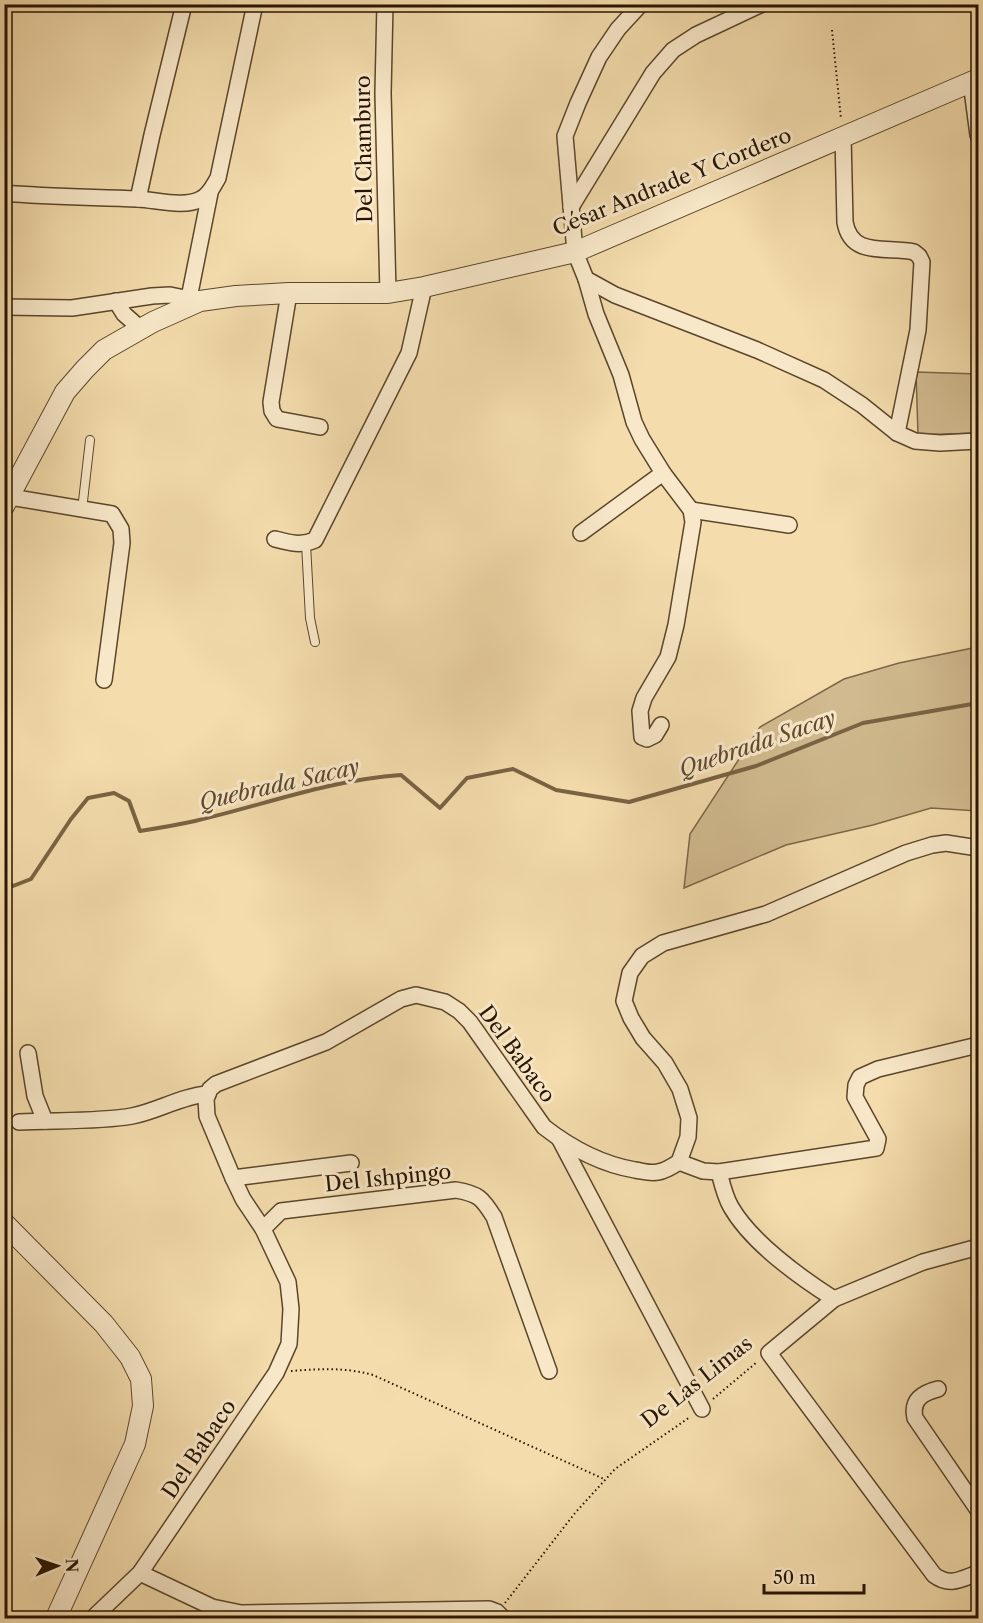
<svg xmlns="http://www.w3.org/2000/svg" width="983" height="1623" viewBox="0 0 983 1623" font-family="'Libre Caslon Text',serif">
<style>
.green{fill:#d1ba8f;stroke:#7c6748;stroke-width:1.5}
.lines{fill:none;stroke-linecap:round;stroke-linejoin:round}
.stream{stroke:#796344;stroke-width:4}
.service-casing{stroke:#5b462b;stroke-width:10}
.minor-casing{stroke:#5b462b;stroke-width:18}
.tertiary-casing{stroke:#5b462b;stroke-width:22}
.path{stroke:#281400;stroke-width:2;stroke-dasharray:1.5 3;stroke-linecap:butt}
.service{stroke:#f8e8c9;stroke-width:8}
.minor{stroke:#f8e8c9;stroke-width:15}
.tertiary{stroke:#f8e8c9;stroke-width:20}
.labels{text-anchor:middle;stroke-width:6;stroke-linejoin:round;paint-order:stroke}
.street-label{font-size:21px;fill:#281400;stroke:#f8e8c9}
.water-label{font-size:22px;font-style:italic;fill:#5e492e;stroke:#f8e8c9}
</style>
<rect width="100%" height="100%" fill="#f4dcac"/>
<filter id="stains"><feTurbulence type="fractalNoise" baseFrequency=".00333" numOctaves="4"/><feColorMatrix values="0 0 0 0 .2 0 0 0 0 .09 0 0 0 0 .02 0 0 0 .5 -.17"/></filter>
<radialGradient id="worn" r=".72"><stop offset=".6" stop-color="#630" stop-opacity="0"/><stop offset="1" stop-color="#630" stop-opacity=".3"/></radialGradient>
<g class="green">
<polygon points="916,372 978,374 978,433 918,435"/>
<polygon points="978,647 978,811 931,808 873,825 786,845 684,888 690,834 760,727 844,679 899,663"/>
</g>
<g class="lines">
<path class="stream" d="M 4,880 L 13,886 L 31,879 L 71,819 L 88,798 L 114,793 L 129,801 L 140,831 C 159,828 177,825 195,821 C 264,805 329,780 401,775 L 440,808 L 467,778 L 513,769 L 556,790 L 629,802 L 756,766 L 863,723 L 978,703"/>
<defs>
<g id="service">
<polyline points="82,510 90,440"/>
<polyline points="306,544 310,618 315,642"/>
</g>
<g id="minor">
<polyline points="385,4 383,93 388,293"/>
<polyline points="641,4 618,29 599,57 578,103 565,136 575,252 586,279 615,295 757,350 824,380 862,405 897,433 915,441 940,443 978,441"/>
<polyline points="971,82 978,135"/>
<path d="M 843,136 L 845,222 C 851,258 887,246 914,252 L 919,256 L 922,262 L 918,330 L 897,433"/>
<path d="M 4,193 C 49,197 93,197 138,199 C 157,200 184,208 201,199 C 210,194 213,186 218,178 L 255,4"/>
<polyline points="138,199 152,135 184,4"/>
<polyline points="571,207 653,73 673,50 696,35 762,4"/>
<polyline points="586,279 596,314 621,375 634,422 642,439 663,473 691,510 693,522 676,625 668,657 644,698 640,711 642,737 647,739 655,735 661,725"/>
<polyline points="289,293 271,402 272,411 277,419 320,427"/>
<polyline points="189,298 210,193"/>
<polyline points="116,301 124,314 141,329"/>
<polyline points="4,307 72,308 152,296 170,295 200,301"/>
<polyline points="4,496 112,514 121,529 122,543 104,680"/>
<polyline points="691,510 789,525"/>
<polyline points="581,533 663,473"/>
<path d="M 275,539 C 290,543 301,546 315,540 L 409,353 L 424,287"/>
<polyline points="28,1053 35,1096 45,1121"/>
<path d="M 19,1122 C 53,1120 99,1122 132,1116 C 158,1111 181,1096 208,1094"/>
<polyline points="559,1138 702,1409"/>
<polyline points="679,1162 703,1171 719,1172 876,1148 878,1139 855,1097 856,1085 860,1077 878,1069 978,1045"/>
<path d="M 719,1172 C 722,1184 725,1197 731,1207 C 751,1242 801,1278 834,1299"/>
<polyline points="233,1178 351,1163"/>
<path d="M 263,1229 L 281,1211 L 456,1190 C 479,1194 482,1198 494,1217 L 549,1371"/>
<path d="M 978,1247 L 923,1262 L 834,1299 L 769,1353 L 934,1575 C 950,1587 961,1579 978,1573"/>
<path d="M 938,1389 C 922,1393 911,1400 915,1418 L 978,1510"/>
<polyline points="140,1573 212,1607 241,1613 489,1609 497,1612 503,1618"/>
<path d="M 93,1618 L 140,1573 L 276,1373 L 289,1344 L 291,1309 L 288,1282 L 263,1229 L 243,1199 L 233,1178 L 207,1116 L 206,1099 L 210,1089 L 216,1084 L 326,1042 L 401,999 L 416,995 L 445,1002 L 459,1011 L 470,1022 L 544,1127 C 571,1148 600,1164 635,1170 C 643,1171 650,1174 658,1172 C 665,1171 673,1166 679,1162 L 688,1137 L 689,1118 L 680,1089 L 665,1063 L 643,1038 L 631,1018 L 624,1001 L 630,973 L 642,956 L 663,943 L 766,914 L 906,853 L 932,845 L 946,843 L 978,848"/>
</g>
<g id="tertiary">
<polyline points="4,506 65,392 85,369 104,350 153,322 200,301 236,296 289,293 388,293 424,287 575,252 978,79"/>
<polyline points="4,1223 104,1324 130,1357 141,1379 143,1406 135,1444 56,1618"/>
</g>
</defs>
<use href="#service" class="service-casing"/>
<use href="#minor" class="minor-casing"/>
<use href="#tertiary" class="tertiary-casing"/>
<g class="path">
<polyline points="832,30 841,119"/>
<path d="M 291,1371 C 319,1369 345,1367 373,1375 L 604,1479"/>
<polyline points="713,1399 757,1362"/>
<polyline points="505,1603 575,1513 615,1469 690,1417"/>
</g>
<use href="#service" class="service"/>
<use href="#minor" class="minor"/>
<use href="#tertiary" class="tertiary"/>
</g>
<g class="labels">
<g class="street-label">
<text transform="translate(364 149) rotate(-91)" y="7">Del Chamburo</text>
<text transform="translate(672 182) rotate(-22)" y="7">César Andrade Y Cordero</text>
<text transform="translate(517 1054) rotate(54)" y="7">Del Babaco</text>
<text transform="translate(388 1178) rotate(-6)" y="7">Del Ishpingo</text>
<text transform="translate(697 1382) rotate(-38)" y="7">De Las Limas</text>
<text transform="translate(199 1449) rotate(-56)" y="7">Del Babaco</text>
</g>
<g class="water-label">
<text transform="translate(757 743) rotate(-19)" y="8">Quebrada Sacay</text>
<text transform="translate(279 784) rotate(-13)" y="8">Quebrada Sacay</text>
</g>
</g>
<rect width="983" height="1623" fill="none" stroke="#f4dcac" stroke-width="24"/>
<rect x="6" y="6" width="971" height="1611" fill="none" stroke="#281400" stroke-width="3"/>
<rect x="12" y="12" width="959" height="1599" fill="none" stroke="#281400" stroke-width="1.5"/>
<g transform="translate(57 1566) rotate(88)" stroke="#f8e8c9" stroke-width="4.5" paint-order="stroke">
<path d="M0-4.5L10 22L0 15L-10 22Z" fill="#281400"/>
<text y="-9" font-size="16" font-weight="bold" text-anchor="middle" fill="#281400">N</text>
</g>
<path d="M764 1584v9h100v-9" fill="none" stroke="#281400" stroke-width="3"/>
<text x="773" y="1584" font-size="18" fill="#281400" stroke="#f8e8c9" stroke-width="4.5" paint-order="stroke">50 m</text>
<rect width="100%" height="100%" filter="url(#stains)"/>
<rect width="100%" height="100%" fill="url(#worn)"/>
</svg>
